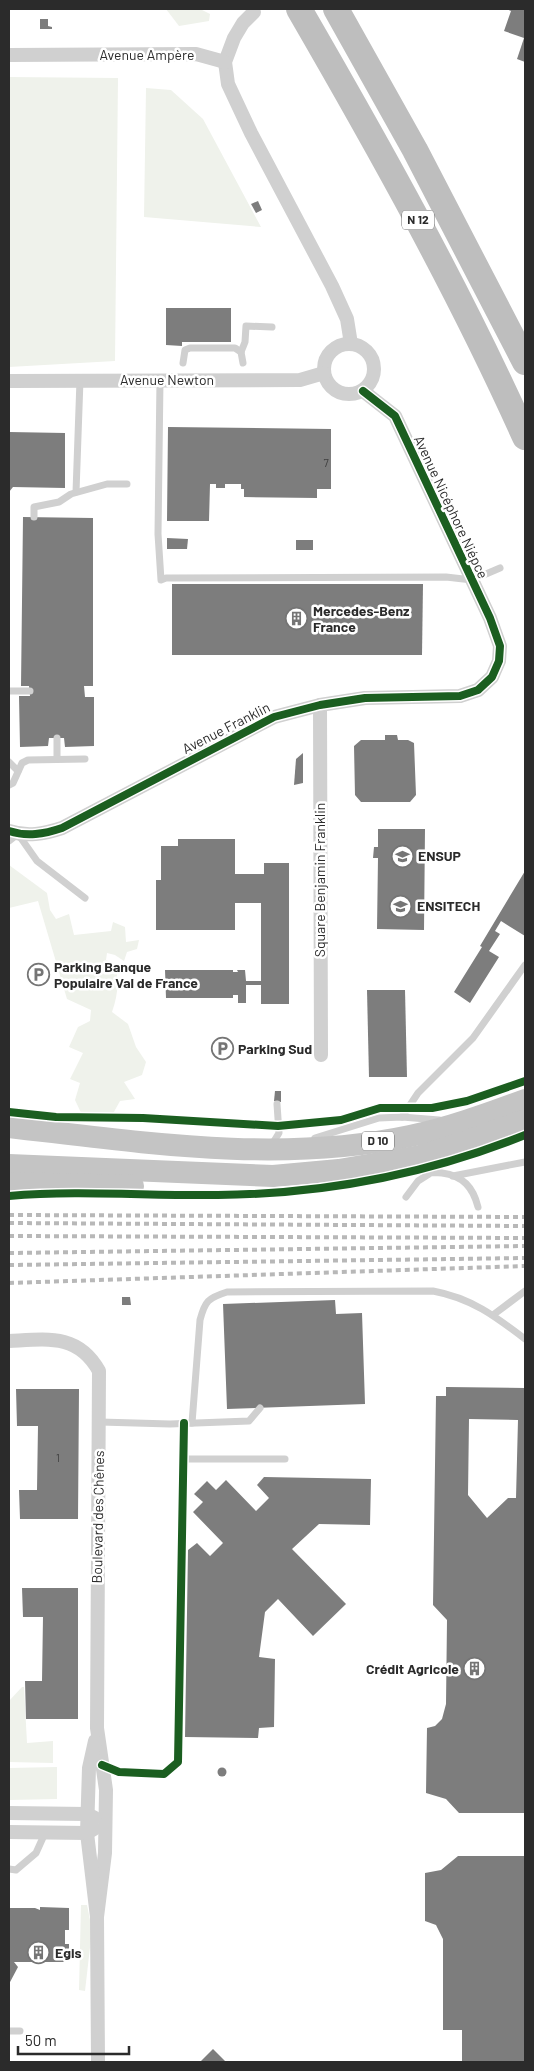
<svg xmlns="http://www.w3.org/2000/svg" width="534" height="2071" viewBox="0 0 534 2071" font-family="Barlow,sans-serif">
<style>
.green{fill:#eff2eb}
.building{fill:#7d7d7d;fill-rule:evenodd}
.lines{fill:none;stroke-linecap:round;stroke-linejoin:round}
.lane{stroke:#d0d0d0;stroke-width:7}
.street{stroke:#d0d0d0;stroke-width:14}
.primary{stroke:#c4c4c4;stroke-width:22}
.highway{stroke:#bebebe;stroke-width:26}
.rail{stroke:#b8b8b8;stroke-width:4;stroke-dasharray:5 4;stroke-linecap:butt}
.cycleway-casing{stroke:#fff;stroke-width:11}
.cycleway{stroke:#1b5e20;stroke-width:8}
.labels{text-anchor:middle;stroke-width:5;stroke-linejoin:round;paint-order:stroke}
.number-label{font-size:11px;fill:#404040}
.shield{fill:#fff;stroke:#6b6b6b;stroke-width:1}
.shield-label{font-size:12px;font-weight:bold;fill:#2b2b2b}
.street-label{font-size:14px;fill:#2b2b2b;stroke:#fff}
.poi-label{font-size:14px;font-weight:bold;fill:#2b2b2b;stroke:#fff;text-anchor:start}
</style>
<rect width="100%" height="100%" fill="#fff"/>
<g class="green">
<polygon points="166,9 200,9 210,14 209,21 179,26"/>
<polygon points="9,77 118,78 115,361 9,367"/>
<polygon points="146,88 171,90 203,119 261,227 144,217"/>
<path d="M 9,865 L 47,893 L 50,910 L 56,919 L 69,914 L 74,935 L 111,931 L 113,922 L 125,927 L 126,942 L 139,940 L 137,949 L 127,952 L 124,961 L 115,955 L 107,953 L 106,960 L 115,964 C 119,982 118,995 112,1012 L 128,1024 L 136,1047 L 146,1062 L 142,1075 L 124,1082 L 135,1099 L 120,1101 L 110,1119 L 83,1117 L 75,1100 L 80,1083 L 70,1079 L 83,1053 L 69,1047 L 78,1027 L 90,1021 L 91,1010 L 67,999 L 38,901 L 9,908 Z"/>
<polygon points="22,1687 24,1687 27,1743 53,1741 53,1763 9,1762 9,1701"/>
<polygon points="57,1767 57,1799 9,1800 9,1768"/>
<polygon points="81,1905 87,1905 92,1930 85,1991 79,1990"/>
</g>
<g class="building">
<polygon points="506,9 525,9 525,62 517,59 524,38 504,31 511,11"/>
<polygon points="40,19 48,19 48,26 52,27 52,29 40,29"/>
<polygon points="258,201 262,210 256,213 251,204"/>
<polygon points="166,308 231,308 231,342 182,342 182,346 166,345"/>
<polygon points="168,427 331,429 331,489 317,489 317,498 244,497 244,489 241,489 241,484 225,484 225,488 216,488 216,484 210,484 209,521 167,521"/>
<polygon points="9,432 65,433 65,488 13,487 9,492"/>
<polygon points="23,517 93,518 93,686 84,686 85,697 94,697 94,746 65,747 64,738 49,738 48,746 20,747 19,696 30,696 29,686 21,686"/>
<polygon points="167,538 188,539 187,549 167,549"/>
<rect x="296" y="540" width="17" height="10"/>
<polygon points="172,584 423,584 422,655 172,655"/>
<polygon points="385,735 397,735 398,740 408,740 414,743 416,795 410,802 361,802 355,795 354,746 361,740 385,740"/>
<polygon points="303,753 303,783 294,785 296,759"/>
<polygon points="378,829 425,829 424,930 377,929 378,858 373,858 374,847 378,847"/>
<polygon points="178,839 235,839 235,874 264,874 264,863 289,863 289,1004 261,1004 261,985 246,985 246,1003 238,1003 238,995 233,995 233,998 166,998 165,970 233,970 233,972 238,972 237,970 245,970 246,981 261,981 261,903 235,903 235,930 156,930 156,880 161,880 161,846 178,846"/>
<polygon points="525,871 525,936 501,921 495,931 500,934 489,951 499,957 470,1003 454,992 482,947 480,946"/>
<polygon points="367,990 405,990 407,1077 369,1077"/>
<polygon points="275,1091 281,1091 281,1102 274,1101"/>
<polygon points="122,1297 130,1297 131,1305 122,1305"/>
<polygon points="335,1300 336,1314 362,1313 365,1404 227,1409 223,1304"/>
<path d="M 446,1387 L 525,1388 L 525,1813 L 459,1813 L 446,1799 L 426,1793 L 427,1728 L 435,1726 L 442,1719 L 446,1704 L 447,1620 L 433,1605 L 436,1396 L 446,1396 ZM 469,1419 L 518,1420 L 516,1498 L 508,1498 L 487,1518 L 468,1495 Z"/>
<polygon points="16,1389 79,1389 78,1519 20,1519 19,1490 37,1490 38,1426 17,1426"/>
<polygon points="264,1477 371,1479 370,1525 319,1524 292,1549 346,1604 313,1636 278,1599 265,1612 259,1657 275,1659 274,1727 259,1728 258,1738 185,1737 188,1550 197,1543 210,1556 223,1543 193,1512 203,1502 194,1494 207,1481 216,1490 226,1480 256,1511 269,1498 257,1485"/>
<polygon points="22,1588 78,1588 78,1719 26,1719 25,1681 42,1681 43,1617 23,1617"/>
<circle cx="222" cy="1772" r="4.5"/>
<polygon points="458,1856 525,1856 525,2062 462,2062 462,2030 443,2030 443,1939 436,1925 425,1921 425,1873 441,1870"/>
<polygon points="40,1907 69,1908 69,1930 65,1930 65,1944 69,1944 69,1962 14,1962 18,1967 9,1984 9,1908 35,1908 40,1910"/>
<polygon points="213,2049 226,2062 200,2062"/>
</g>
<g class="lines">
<g class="lane">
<polyline points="241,352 245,342 246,326 272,327"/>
<polyline points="183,363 185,350 190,348 235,348 241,352 243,363"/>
<polyline points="160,380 158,534 161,580 166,578 446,577 472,580 500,568"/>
<polyline points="76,492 80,380"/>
<polyline points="34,517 34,507 59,502 71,494 107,484 127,484"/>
<polyline points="9,691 30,691"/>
<polyline points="57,738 57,759"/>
<polyline points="9,762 18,771"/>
<polyline points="9,785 13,783 22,763 28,760 85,759"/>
<polyline points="9,841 18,834 37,861 85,898"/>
<polyline points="402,1117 418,1093 473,1038 525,965"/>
<polyline points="315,1138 379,1118 402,1117 439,1120"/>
<polyline points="271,1146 279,1133 277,1104"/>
<path d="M 421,1159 L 423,1169 C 430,1175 433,1172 442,1173 C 463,1176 473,1187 478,1207"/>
<polyline points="453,1176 525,1162"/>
<polyline points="406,1197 418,1181 429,1174"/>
<polyline points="493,1315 525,1291"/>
<polyline points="100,1422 170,1424 249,1421 260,1408"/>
<path d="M 192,1423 L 200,1320 C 205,1301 208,1298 227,1292 L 433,1291 C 471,1298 495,1316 525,1339"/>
<polyline points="184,1459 285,1459"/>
<polyline points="102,1765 119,1772 164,1774 178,1762 184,1423"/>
<polyline points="9,1869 16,1870 36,1853 45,1833"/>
<polyline points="9,2031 20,2031"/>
</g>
<g class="street">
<polyline points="254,12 243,23 234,38 225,62 228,84 251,133 332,286 347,319 351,344"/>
<polyline points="9,55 196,54 225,62"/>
<circle cx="349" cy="369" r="25"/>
<polyline points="9,381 300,380 324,373"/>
<polyline points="320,705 321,1055"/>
<path d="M 9,831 C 27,837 44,834 62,828 L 274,717 L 320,705 L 365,698 L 460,696 L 478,690 L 492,677 L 499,661 L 500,646 L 490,618 L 395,416 L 363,391"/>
<path d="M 9,1341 C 46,1339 78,1333 99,1371 L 97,1728 L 106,1790 L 105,1853 L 97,1917"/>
<polyline points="95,1741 89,1768 87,1833 97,1917 98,2062"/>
<polyline points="9,1813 87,1814 95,1818"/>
<polyline points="9,1832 87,1833 94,1829"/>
</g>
<g class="primary">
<path d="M 9,1127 C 140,1142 278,1164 410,1136 C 449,1128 487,1114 525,1100"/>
<polyline points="9,1165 273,1176 339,1170 420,1156 465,1142 525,1120"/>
<polyline points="9,1183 133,1186"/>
</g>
<g class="highway">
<path d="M 299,9 C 380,149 459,290 525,437"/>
<polyline points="336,9 415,150 525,362"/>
</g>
<g class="rail">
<polyline points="9,1215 525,1217"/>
<polyline points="9,1223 525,1226"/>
<polyline points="9,1236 525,1238"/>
<polyline points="9,1253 525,1246"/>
<polyline points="9,1265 525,1258"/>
<polyline points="9,1283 525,1266"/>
</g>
<defs>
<g id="cycleway">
<path d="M 9,831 C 27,837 44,834 62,828 L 274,717 L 320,705 L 365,698 L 460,696 L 478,690 L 492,677 L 499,661 L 500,646 L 490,618 L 395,416 L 363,391"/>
<polyline points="9,1112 56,1117 143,1118 278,1126 341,1120 380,1108 432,1108 467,1101 525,1081"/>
<path d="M 9,1196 C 78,1190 148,1196 218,1195 C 323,1194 428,1174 525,1135"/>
<polyline points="102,1765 119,1772 164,1774 178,1762 184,1423"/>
</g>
</defs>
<use href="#cycleway" class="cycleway-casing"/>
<use href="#cycleway" class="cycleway"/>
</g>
<defs>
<symbol id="building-ring" viewBox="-11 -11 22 22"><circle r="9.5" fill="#fff" stroke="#757575" stroke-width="1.5"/><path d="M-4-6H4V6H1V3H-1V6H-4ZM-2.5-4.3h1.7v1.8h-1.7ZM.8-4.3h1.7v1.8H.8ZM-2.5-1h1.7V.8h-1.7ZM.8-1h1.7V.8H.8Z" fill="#757575"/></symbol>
<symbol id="university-ring" viewBox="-11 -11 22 22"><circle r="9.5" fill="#fff" stroke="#757575" stroke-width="1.5"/><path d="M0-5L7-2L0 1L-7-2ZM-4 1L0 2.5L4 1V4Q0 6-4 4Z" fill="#757575"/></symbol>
<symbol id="parking-ring" viewBox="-11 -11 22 22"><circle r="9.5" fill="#fff" stroke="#757575" stroke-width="1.5"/><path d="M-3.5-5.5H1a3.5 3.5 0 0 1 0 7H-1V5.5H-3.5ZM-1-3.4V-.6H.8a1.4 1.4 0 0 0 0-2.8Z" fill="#757575"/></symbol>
</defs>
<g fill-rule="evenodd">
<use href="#building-ring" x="284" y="606" width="25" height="25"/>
<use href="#university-ring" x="390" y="844" width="25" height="25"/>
<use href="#university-ring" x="388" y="894" width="25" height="25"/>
<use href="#parking-ring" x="26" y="962" width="25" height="25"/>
<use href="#parking-ring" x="210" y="1036" width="25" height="25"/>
<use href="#building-ring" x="462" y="1656" width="25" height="25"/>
<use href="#building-ring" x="26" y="1940" width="25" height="25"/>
</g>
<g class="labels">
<g class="number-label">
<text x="326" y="467">7</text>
<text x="58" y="1462">1</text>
</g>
<g class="shield">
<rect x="402" y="210.5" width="32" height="19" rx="4"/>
<rect x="362" y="1131.5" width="32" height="19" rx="4"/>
</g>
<g class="shield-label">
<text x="418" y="224">N 12</text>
<text x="378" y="1145">D 10</text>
</g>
<g class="street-label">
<text x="147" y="60">Avenue Ampère</text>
<text x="167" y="385">Avenue Newton</text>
<text transform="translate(451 507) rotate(65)" y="5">Avenue Nicéphore Niépce</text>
<text transform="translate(226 728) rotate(-27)" y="5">Avenue Franklin</text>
<text transform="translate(320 880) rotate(-90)" y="5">Square Benjamin Franklin</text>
<text transform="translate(98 1517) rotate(-89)" y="5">Boulevard des Chênes</text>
</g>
<g class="poi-label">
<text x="313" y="616">Mercedes-Benz<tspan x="313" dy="16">France</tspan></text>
<text x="418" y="861">ENSUP</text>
<text x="417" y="911">ENSITECH</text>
<text x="54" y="972">Parking Banque<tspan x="54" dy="16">Populaire Val de France</tspan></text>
<text x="238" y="1054">Parking Sud</text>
<text x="459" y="1674" text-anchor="end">Crédit Agricole</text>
<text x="55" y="1958">Egis</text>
</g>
</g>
<rect width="534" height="2071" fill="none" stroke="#2b2b2b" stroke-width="20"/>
<path d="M18 2046v8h111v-8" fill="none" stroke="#2b2b2b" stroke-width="2.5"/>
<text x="25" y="2046" font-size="15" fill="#2b2b2b" stroke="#ffffff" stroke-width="4" paint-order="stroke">50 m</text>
</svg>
